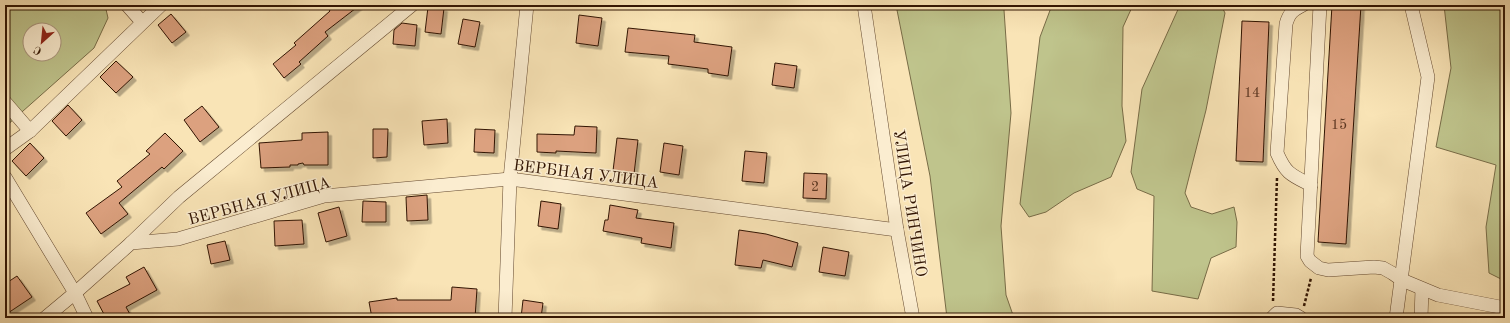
<svg xmlns="http://www.w3.org/2000/svg" width="1510" height="323" viewBox="0 0 1510 323" font-family="'Old Standard TT',serif">
<style>
.green{fill:#bfc48c;stroke:#786c47;fill-rule:evenodd}
.building{fill:#dca17f;stroke:#311402;filter:url(#shadow)}
.lines{fill:none;stroke-linecap:round;stroke-linejoin:round}
.minor-casing{stroke:#63482f;stroke-width:14}
.path{stroke:#311402;stroke-width:2.5;stroke-dasharray:3 2;stroke-linecap:butt}
.minor{stroke:#fbedd0;stroke-width:13}
.labels{text-anchor:middle;stroke-width:3;stroke-linejoin:round;paint-order:stroke}
.number-label{font-size:14px;fill:#5c3721}
.street-label{font-size:16px;fill:#311402;stroke:#fbedd0}
</style>
<defs>
<filter id="shadow"><feDropShadow dx="3.5" dy="3.5" stdDeviation="0" flood-color="#0004"/></filter>
</defs>
<rect width="100%" height="100%" fill="#f9e4b6"/>
<filter id="stains"><feTurbulence type="fractalNoise" baseFrequency=".005" numOctaves="4"/><feColorMatrix values="0 0 0 0 .2 0 0 0 0 .09 0 0 0 0 .02 0 0 0 .5 -.17"/></filter>
<radialGradient id="worn" r=".72"><stop offset=".6" stop-color="#630" stop-opacity="0"/><stop offset="1" stop-color="#630" stop-opacity=".3"/></radialGradient>
<g class="green">
<path d="M 10,5 L 105,5 L 108,18 L 94,48 L 5,127 L 5,9 ZM 30,30 L 54,30 L 54,54 L 30,54 Z"/>
<polygon points="896,5 1002,5 1004,10 1011,113 1001,226 1006,295 1014,318 947,318 930,176"/>
<polygon points="1052,5 1133,5 1123,27 1122,106 1126,141 1111,177 1074,193 1046,212 1029,217 1020,204 1040,37"/>
<polygon points="1180,5 1221,5 1225,13 1206,110 1185,193 1191,207 1212,214 1234,207 1237,222 1236,247 1211,258 1198,299 1152,291 1154,196 1137,189 1131,172 1142,89"/>
<polygon points="1444,5 1505,5 1505,281 1489,273 1486,227 1496,165 1436,147 1451,68"/>
</g>
<g class="building">
<polygon points="326,5 360,5 325,32 328,36 299,62 301,64 284,78 273,64 296,45 294,43 330,11"/>
<polygon points="1332,5 1361,5 1346,244 1318,242"/>
<polygon points="428,7 444,8 441,34 425,32"/>
<polygon points="171,14 186,32 172,43 158,25"/>
<polygon points="579,15 602,18 598,46 576,43"/>
<polygon points="463,19 480,22 475,47 458,44"/>
<polygon points="1242,21 1269,22 1263,162 1236,161"/>
<polygon points="402,23 417,25 415,46 393,44 394,30"/>
<polygon points="628,28 695,35 694,42 732,47 728,76 708,73 708,69 668,64 669,56 625,52"/>
<polygon points="116,61 133,77 116,93 100,77"/>
<polygon points="775,63 797,66 794,88 772,85"/>
<polygon points="68,105 82,120 66,136 52,121"/>
<polygon points="202,106 219,127 200,142 184,120"/>
<polygon points="447,119 448,143 424,145 422,121"/>
<polygon points="575,126 597,127 596,153 556,151 556,153 537,152 537,134 574,135"/>
<polygon points="373,129 388,129 387,157 373,158"/>
<polygon points="475,129 495,130 494,153 474,152"/>
<polygon points="328,132 328,165 304,165 303,163 298,164 298,165 290,165 290,167 261,168 259,143 302,140 302,133"/>
<polygon points="165,133 183,151 164,169 162,167 119,203 128,214 101,234 86,213 122,187 117,181 150,154 146,151"/>
<polygon points="617,138 638,140 634,174 613,171"/>
<polygon points="30,143 44,158 26,176 12,161"/>
<polygon points="664,143 683,146 679,175 660,172"/>
<polygon points="745,151 767,153 764,183 742,181"/>
<polygon points="804,173 827,174 826,199 803,198"/>
<polygon points="427,195 428,220 407,221 406,197"/>
<polygon points="363,201 386,202 386,222 362,222"/>
<polygon points="541,201 561,204 558,229 538,226"/>
<polygon points="610,205 638,210 636,218 674,223 671,248 641,243 642,238 603,231 605,220 608,220"/>
<polygon points="339,207 347,236 326,242 318,213"/>
<polygon points="302,220 304,244 275,246 274,221"/>
<polygon points="739,230 766,234 798,243 792,267 763,260 761,268 735,265"/>
<polygon points="225,241 230,260 211,264 207,245"/>
<polygon points="823,247 849,252 845,276 819,272"/>
<polygon points="144,267 157,290 126,307 132,318 106,318 97,301 130,284 126,277"/>
<polygon points="17,276 32,297 5,315 5,284"/>
<polygon points="452,287 477,289 475,318 435,317 435,318 372,318 369,302 397,298 397,300 451,300"/>
<polygon points="523,300 543,303 541,318 521,318"/>
</g>
<g class="lines">
<defs>
<g id="minor">
<polyline points="127,5 142,22"/>
<polyline points="864,5 897,230 913,318"/>
<path d="M 1303,5 C 1293,10 1289,13 1286,24 L 1277,153 C 1286,174 1291,175 1311,185"/>
<polyline points="1320,5 1307,256 1310,261 1319,268 1328,270 1374,267 1383,268 1392,273 1402,280 1438,295 1505,308"/>
<polyline points="5,102 30,131"/>
<polyline points="5,149 30,131 161,5"/>
<polyline points="5,177 75,293 87,318"/>
<polyline points="131,243 179,197 412,5"/>
<polyline points="45,318 75,293 131,243 178,239 324,196 510,179 897,230"/>
<polyline points="505,318 510,179 527,5"/>
<polyline points="1272,318 1277,313 1296,315 1301,318"/>
<polyline points="1396,318 1428,77 1411,5"/>
<polyline points="1421,318 1422,289"/>
</g>
</defs>
<use href="#minor" class="minor-casing"/>
<g class="path">
<polyline points="1273,301 1277,178"/>
<polyline points="1304,306 1311,278"/>
</g>
<use href="#minor" class="minor"/>
</g>
<g class="labels">
<g class="number-label">
<text x="1252" y="97">14</text>
<text x="1339" y="129">15</text>
<text x="815" y="191">2</text>
</g>
<g class="street-label">
<text transform="translate(586 173) rotate(7)" y="6">ВЕРБНАЯ УЛИЦА</text>
<text transform="translate(259 200) rotate(-15)" y="6">ВЕРБНАЯ УЛИЦА</text>
<text transform="translate(911 203) rotate(81)" y="6">УЛИЦА РИНЧИНО</text>
</g>
</g>
<rect width="1510" height="323" fill="none" stroke="#f9e4b6" stroke-width="20"/>
<rect x="6" y="6" width="1498" height="311" fill="none" stroke="#311402" stroke-width="2"/>
<rect x="10" y="10" width="1490" height="303" fill="none" stroke="#311402"/>
<g transform="translate(42 42) rotate(207)"><circle r="19" fill="#fbedd0" stroke="#aa967e"/>
<path d="M0-3L7 15L0 10L-7 15Z" fill="#8f2418"/>
<text y="-6" font-size="11" font-weight="bold" text-anchor="middle" fill="#311402">С</text>
</g>
<rect width="100%" height="100%" filter="url(#stains)"/>
<rect width="100%" height="100%" fill="url(#worn)"/>
</svg>
